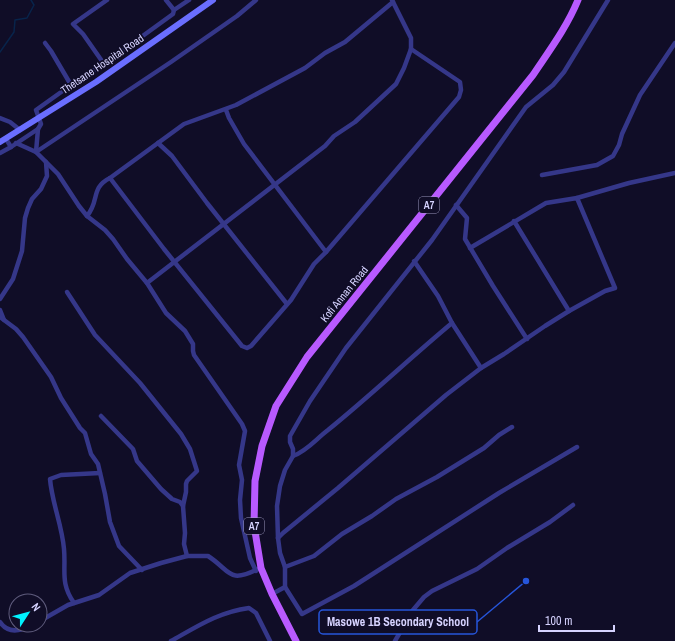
<svg xmlns="http://www.w3.org/2000/svg" width="675" height="641" viewBox="0 0 675 641" font-family="'Archivo Narrow',sans-serif">
<style>
.lines{fill:none;stroke-linecap:round;stroke-linejoin:round}
.stream{stroke:#08244b;stroke-width:1.5}
.street{stroke:#353789;stroke-width:4.5}
.secondary{stroke:#6a6eff;stroke-width:6}
.primary{stroke:#b85aff;stroke-width:7}
.labels{text-anchor:middle;stroke-width:3.5;stroke-linejoin:round;paint-order:stroke}
.shield{fill:#100d27;stroke:#9b98be;stroke-width:1}
.shield-label{font-size:10px;font-weight:bold;fill:#d6d3ff}
.street-label{font-size:11px;fill:#d6d3ff;stroke:#100d27}
.leader{fill:none;stroke:#2655da;stroke-width:1.5}
.callout-dot{fill:#2655da;stroke:#100d27;stroke-width:1.5}
.callout{fill:#100d27;stroke:#2655da;stroke-width:1.5}
.callout-label{font-size:12px;text-anchor:middle;font-weight:bold;fill:#d6d3ff}
</style>
<rect width="100%" height="100%" fill="#100d27"/>
<g class="lines">
<polyline class="stream" points="0,52 14,32 15,20 27,18 34,5 31,0"/>
<g class="street">
<polyline points="166,0 174,10"/>
<polyline points="392,0 393,2 345,42 325,53 305,68 236,105 184,124 110,178 164,249 242,346 247,348 251,346 291,300 314,264 326,252 459,97 461,90 460,82 411,49"/>
<polyline points="45,43 51,51 71,85"/>
<polyline points="104,64 83,34 73,24 107,0"/>
<polyline points="226,110 229,118 244,144 326,252"/>
<polyline points="0,118 10,122 20,130"/>
<polyline points="16,143 36,152 171,62 237,16 256,0"/>
<polyline points="158,143 172,156 207,203 287,304"/>
<polyline points="11,147 38,129"/>
<polyline points="0,153 11,147 6,139"/>
<polyline points="46,162 58,174 79,206 87,216 105,230 113,239 127,259 147,283 166,313 185,331 193,344 193,351 194,355 242,424 245,431 239,465 242,480 240,500 241,518 250,558 256,571"/>
<polyline points="542,175 597,165 613,156 619,145 622,134 640,95 675,43"/>
<polyline points="577,198 629,183 675,173"/>
<polyline points="456,205 467,218 465,239 493,286 527,339"/>
<path d="M 87,216 C 100,201 90,188 110,178"/>
<polyline points="514,221 569,311"/>
<polyline points="414,261 438,296 452,323 481,368"/>
<polyline points="147,283 325,146 334,136 355,122 396,84 404,68 411,49 411,38 393,2"/>
<polyline points="67,292 95,335 140,383 181,434 190,449 197,471 187,481 186,484 186,492 183,506"/>
<polyline points="0,299 13,279 22,251 25,218 28,208 32,199 41,189 47,176 46,162 36,152 38,129 41,124 36,110 71,85 104,64 173,14 174,10 189,0"/>
<polyline points="0,310 4,320"/>
<polyline points="0,317 16,329 23,337 51,377 61,398 80,428 85,433 91,454 98,464 105,494 110,522 119,546 142,570"/>
<polyline points="101,416 133,449 137,461 161,489 172,499 180,502 183,506 185,533 184,544 187,556"/>
<path d="M 293,456 C 307,451 316,439 328,430 C 370,396 410,358 452,323"/>
<polyline points="278,538 283,533 338,488 446,395 481,368 504,354 545,326 569,311 605,291 615,288 577,198 546,203 470,248"/>
<polyline points="285,567 314,556 342,534 372,516 396,499 437,477 484,448 499,435 512,427"/>
<polyline points="285,587 302,614 354,586 499,493 577,447"/>
<polyline points="272,594 285,587 285,567 280,553 278,538 277,506 280,486 285,470 293,456 293,449 290,442 290,436 310,401 346,348 432,240 526,107 553,85 564,72 608,0"/>
<path d="M 74,603 C 60,583 66,571 64,549 C 62,525 52,503 50,479 L 61,475 L 100,473"/>
<path d="M 40,621 L 68,605 L 99,595 L 130,573 L 161,563 L 187,556 L 208,556 C 231,571 228,584 258,569"/>
<path d="M 0,622 C 8,634 21,631 32,625"/>
<path d="M 171,641 C 198,626 219,612 249,608 L 256,613 L 270,641"/>
<polyline points="395,641 413,610 424,597 432,591 477,569 507,548 550,522 573,505"/>
</g>
<polyline class="secondary" points="0,142 96,82 213,0"/>
<path class="primary" d="M 296,641 L 272,594 L 261,568 L 254,525 L 255,481 L 262,446 L 276,406 L 307,357 L 533,75 C 549,51 567,27 578,0"/>
</g>
<g class="labels">
<g class="shield">
<rect x="419" y="197" width="20" height="16" rx="3"/>
<rect x="244" y="518" width="20" height="16" rx="3"/>
</g>
<g class="shield-label">
<text x="429" y="209">A7</text>
<text x="254" y="530">A7</text>
</g>
<g class="street-label">
<text transform="translate(102 64) rotate(-34)" y="4">Thetsane Hospital Road</text>
<text transform="translate(344 294) rotate(-51)" y="4">Kofi Annan Road</text>
</g>
</g>
<path class="leader" d="M526 581L477 622"/>
<circle class="callout-dot" cx="526" cy="581" r="4"/>
<rect class="callout" x="319" y="610" width="158" height="24" rx="4"/>
<g class="callout-label">
<text x="398" y="626">Masowe 1B Secondary School</text>
</g>
<g transform="translate(28 613) rotate(54)"><circle r="19" fill="#100d27" stroke="#5f5c7d"/>
<path d="M0-3L7 15L0 10L-7 15Z" fill="#00f2fe"/>
<text y="-6" font-size="11" font-weight="bold" text-anchor="middle" fill="#d6d3ff">N</text>
</g>
<path d="M539 625v6h75v-6" fill="none" stroke="#d6d3ff" stroke-width="2"/>
<text x="545" y="625" font-size="12" fill="#d6d3ff" stroke="#100d27" stroke-width="3" paint-order="stroke">100 m</text>
</svg>
